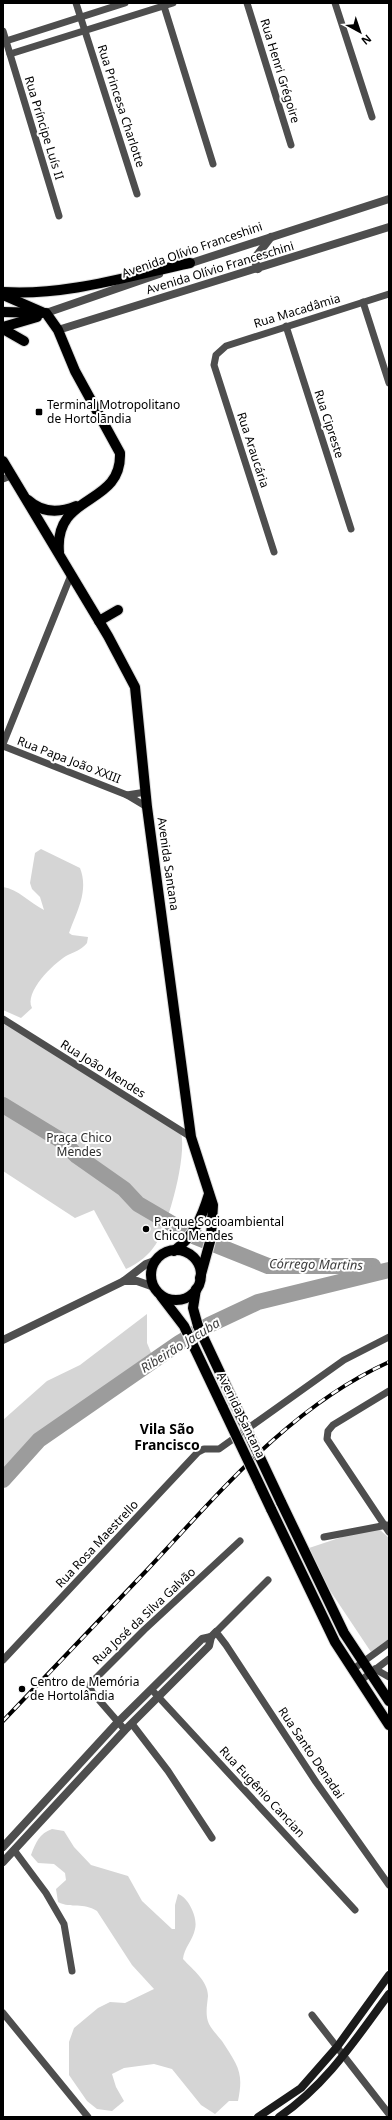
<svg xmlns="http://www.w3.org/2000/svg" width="392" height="2120" viewBox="0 0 392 2120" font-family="'Noto Sans',sans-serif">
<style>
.green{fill:#d5d5d5}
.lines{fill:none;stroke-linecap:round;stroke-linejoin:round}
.river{stroke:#9c9c9c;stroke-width:16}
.primary-casing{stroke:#dbdbdb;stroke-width:12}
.minor{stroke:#4e4e4e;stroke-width:7}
.tertiary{stroke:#4e4e4e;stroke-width:8}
.secondary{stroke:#1b1b1b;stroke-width:8}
.primary{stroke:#000;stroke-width:10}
.rail-casing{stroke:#000;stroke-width:4}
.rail{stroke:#fff;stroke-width:2.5;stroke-dasharray:8;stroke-linecap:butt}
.primary-bridge-casing{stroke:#dbdbdb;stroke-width:12;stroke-linecap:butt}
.primary-bridge{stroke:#000;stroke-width:10}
.poi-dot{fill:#000;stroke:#fff;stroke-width:1.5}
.labels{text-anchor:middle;stroke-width:4;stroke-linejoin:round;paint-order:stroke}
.street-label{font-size:12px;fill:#000;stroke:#fff}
.poi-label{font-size:12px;fill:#000;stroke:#fff;text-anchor:start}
.park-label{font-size:12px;fill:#2c2c2c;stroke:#fff}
.water-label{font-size:13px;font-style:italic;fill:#3d3d3d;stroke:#fff}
.quarter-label{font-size:14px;font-weight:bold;fill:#000;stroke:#fff}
</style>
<rect width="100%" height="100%" fill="#fff"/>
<g class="green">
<path d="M 41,849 L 80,868 C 89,891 77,911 69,933 L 72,935 L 88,937 L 87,943 C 81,950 74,952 66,956 C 53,964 24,992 32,1008 L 21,1018 L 3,1010 L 3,887 C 18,889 30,903 44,910 L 40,897 L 32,889 L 30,883 L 35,853 Z"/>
<path d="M 3,1022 L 181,1133 C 187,1156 169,1223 156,1244 C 148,1256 139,1263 126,1269 L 94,1210 L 75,1218 L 3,1171 Z"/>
<polygon points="147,1314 147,1343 152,1355 34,1439 3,1471 3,1420 47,1381 80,1365"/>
<polygon points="379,1529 389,1538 389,1639 371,1652 303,1550 360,1531"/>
<path d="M 52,1829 L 64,1831 L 74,1847 L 91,1865 L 128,1876 L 142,1901 L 172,1929 L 175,1929 L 175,1905 L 178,1894 C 189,1898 198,1918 195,1929 C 193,1940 184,1948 183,1959 C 193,1970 208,1981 208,1996 C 207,2006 205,2015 209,2024 C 212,2030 218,2036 222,2041 C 238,2066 244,2072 238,2101 L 229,2101 L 215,2114 L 201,2105 L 172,2069 L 154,2064 L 124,2068 L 112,2074 L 116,2087 L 124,2101 L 112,2111 L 97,2109 L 87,2101 L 69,2075 L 69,2042 L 74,2028 L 98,2008 L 110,2002 L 125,2003 L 154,1989 L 132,1965 L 97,1911 C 83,1902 72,1909 58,1902 L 56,1889 L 66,1880 L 65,1873 L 54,1864 L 38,1863 L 31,1855 C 36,1842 39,1834 52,1829 Z"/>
</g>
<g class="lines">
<g class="river">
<polyline points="3,1105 62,1141 77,1156 124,1189 138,1204 191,1235 268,1266 373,1266"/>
<polyline points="3,1480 39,1440 179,1343 209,1325 258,1302 389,1270"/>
</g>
<defs>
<g id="primary">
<path d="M 3,292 C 66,296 129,276 190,263"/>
<polyline points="3,295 42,312"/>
<path d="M 3,312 L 46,313 L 58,330 L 75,371 L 120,453 C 122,507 54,492 59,552"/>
<polyline points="3,327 37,317"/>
<polyline points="3,329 24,341"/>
<polyline points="3,461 108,636 135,687 147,807 191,1137 213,1205 211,1238 200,1278"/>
<path d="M 28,500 C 42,513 59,513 76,506"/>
<polyline points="99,621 118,610"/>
<circle cx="176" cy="1275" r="25"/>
<path d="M 174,1251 C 194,1236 202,1217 209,1194"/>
<polyline points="196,1289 193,1308 198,1326"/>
<polyline points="161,1296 184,1326 223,1408"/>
<polyline points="281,1502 344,1633 389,1701"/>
<polyline points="271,1509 335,1642 389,1725"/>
</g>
</defs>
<use href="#primary" class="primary-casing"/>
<g class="minor">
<polyline points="76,3 137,194"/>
<polyline points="163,3 213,164"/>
<polyline points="247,3 291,145"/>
<polyline points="335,3 372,117"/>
<polyline points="3,31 59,216"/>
<polyline points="6,41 125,3"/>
<polyline points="10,54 173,3"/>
<polyline points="363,302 389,383"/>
<polyline points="286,326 351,529"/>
<polyline points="3,479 11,476"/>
<polyline points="274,552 214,365 216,355 226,346 389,294"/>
<polyline points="3,744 71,575"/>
<polyline points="3,746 127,795 147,807"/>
<polyline points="127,795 146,792"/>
<polyline points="3,1019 191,1137"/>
<polyline points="389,1391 333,1425 328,1431 327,1439 389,1532"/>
<polyline points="324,1537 387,1525"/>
<polyline points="268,1580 216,1632 226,1645 316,1782 389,1885"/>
<polyline points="3,1660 198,1452 204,1449 219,1449 344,1360 389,1337"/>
<polyline points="375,1669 389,1677"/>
<polyline points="352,1670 389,1643"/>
<polyline points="360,1681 389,1659"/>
<polyline points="152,1690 355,1910"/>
<polyline points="132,1724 168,1771 212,1838"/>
<polyline points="125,1730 92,1692 90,1687 91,1683 144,1630 240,1541"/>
<polyline points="14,1850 46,1893 64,1924 72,1971"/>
<polyline points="3,2013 88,2117"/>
<polyline points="312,2015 389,2114"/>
</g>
<g class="tertiary">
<polyline points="185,265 389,199"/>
<polyline points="258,269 254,259 271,237"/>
<polyline points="46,313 159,274"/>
<polyline points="58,330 389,227"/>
<polyline points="124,1281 137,1281 154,1287"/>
<polyline points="3,1340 124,1281 146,1264 157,1260"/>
<polyline points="3,1847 117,1723 202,1639 211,1637 216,1632"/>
<polyline points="3,1862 125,1730 209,1646 211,1637"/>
</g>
<g class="secondary">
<polyline points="258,2117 301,2088 337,2047 389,1975"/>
<path d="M 279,2117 C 327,2084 355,2040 389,1994"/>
</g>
<use href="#primary" class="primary"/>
<defs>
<path id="rail" d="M 3,1721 C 51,1671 99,1621 147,1570 C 220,1492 290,1407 389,1362"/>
</defs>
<use href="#rail" class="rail-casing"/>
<use href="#rail" class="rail"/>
<defs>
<g id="primary-bridge">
<polyline points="198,1326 281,1502"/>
<polyline points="223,1408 271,1509"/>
</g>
</defs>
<use href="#primary-bridge" class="primary-bridge-casing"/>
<use href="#primary-bridge" class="primary-bridge"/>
</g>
<g class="poi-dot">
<rect x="35" y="408" width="8" height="8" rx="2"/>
<circle cx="146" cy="1229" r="4"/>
<circle cx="22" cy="1689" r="4"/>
</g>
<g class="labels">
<g class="street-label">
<text transform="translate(280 71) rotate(73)" y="4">Rua Henri Grégoire</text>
<text transform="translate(121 106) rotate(72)" y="4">Rua Princesa Charlotte</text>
<text transform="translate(44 128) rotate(73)" y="4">Rua Príncipe Luís II</text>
<text transform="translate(192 250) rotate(-19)" y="4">Avenida Olívio Franceshini</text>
<text transform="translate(220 268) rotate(-17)" y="4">Avenida Olívio Franceschini</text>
<text transform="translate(297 311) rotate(-17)" y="4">Rua Macadâmia</text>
<text transform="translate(329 424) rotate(72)" y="4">Rua Cipreste</text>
<text transform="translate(253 450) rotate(72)" y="4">Rua Araucária</text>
<text transform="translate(69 760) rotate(21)" y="4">Rua Papa João XXIII</text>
<text transform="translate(168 864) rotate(82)" y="4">Avenida Santana</text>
<text transform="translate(103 1069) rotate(32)" y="4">Rua João Mendes</text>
<text transform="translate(241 1415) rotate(64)" y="4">Avenida Santana</text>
<text transform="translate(97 1544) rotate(-47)" y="4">Rua Rosa Maestrello</text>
<text transform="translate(144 1616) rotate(-43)" y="4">Rua José da Silva Galvão</text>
<text transform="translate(311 1753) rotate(56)" y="4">Rua Santo Denadai</text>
<text transform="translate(262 1792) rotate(47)" y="4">Rua Eugênio Cancian</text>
</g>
<g class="poi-label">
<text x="47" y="409">Terminal Motropolitano<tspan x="47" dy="14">de Hortolãndia</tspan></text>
<text x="154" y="1226">Parque Socioambiental<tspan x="154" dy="14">Chico Mendes</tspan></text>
<text x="30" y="1686">Centro de Memória<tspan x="30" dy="14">de Hortolândia</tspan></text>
</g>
<g class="park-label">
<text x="79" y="1142">Praça Chico<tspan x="79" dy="14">Mendes</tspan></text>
</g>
<g class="water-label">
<text transform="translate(316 1264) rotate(1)" y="5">Córrego Martins</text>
<text transform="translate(180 1345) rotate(-32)" y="5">Ribeirão Jacuba</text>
</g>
<g class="quarter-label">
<text x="167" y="1434">Vila São<tspan x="167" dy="16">Francisco</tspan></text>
</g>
</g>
<rect width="392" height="2120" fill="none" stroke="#000000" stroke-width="8"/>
<g transform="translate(360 32) rotate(140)" stroke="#ffffff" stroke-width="3" paint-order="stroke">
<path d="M0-3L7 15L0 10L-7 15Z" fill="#000000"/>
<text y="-6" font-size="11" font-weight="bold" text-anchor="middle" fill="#000000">N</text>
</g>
</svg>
